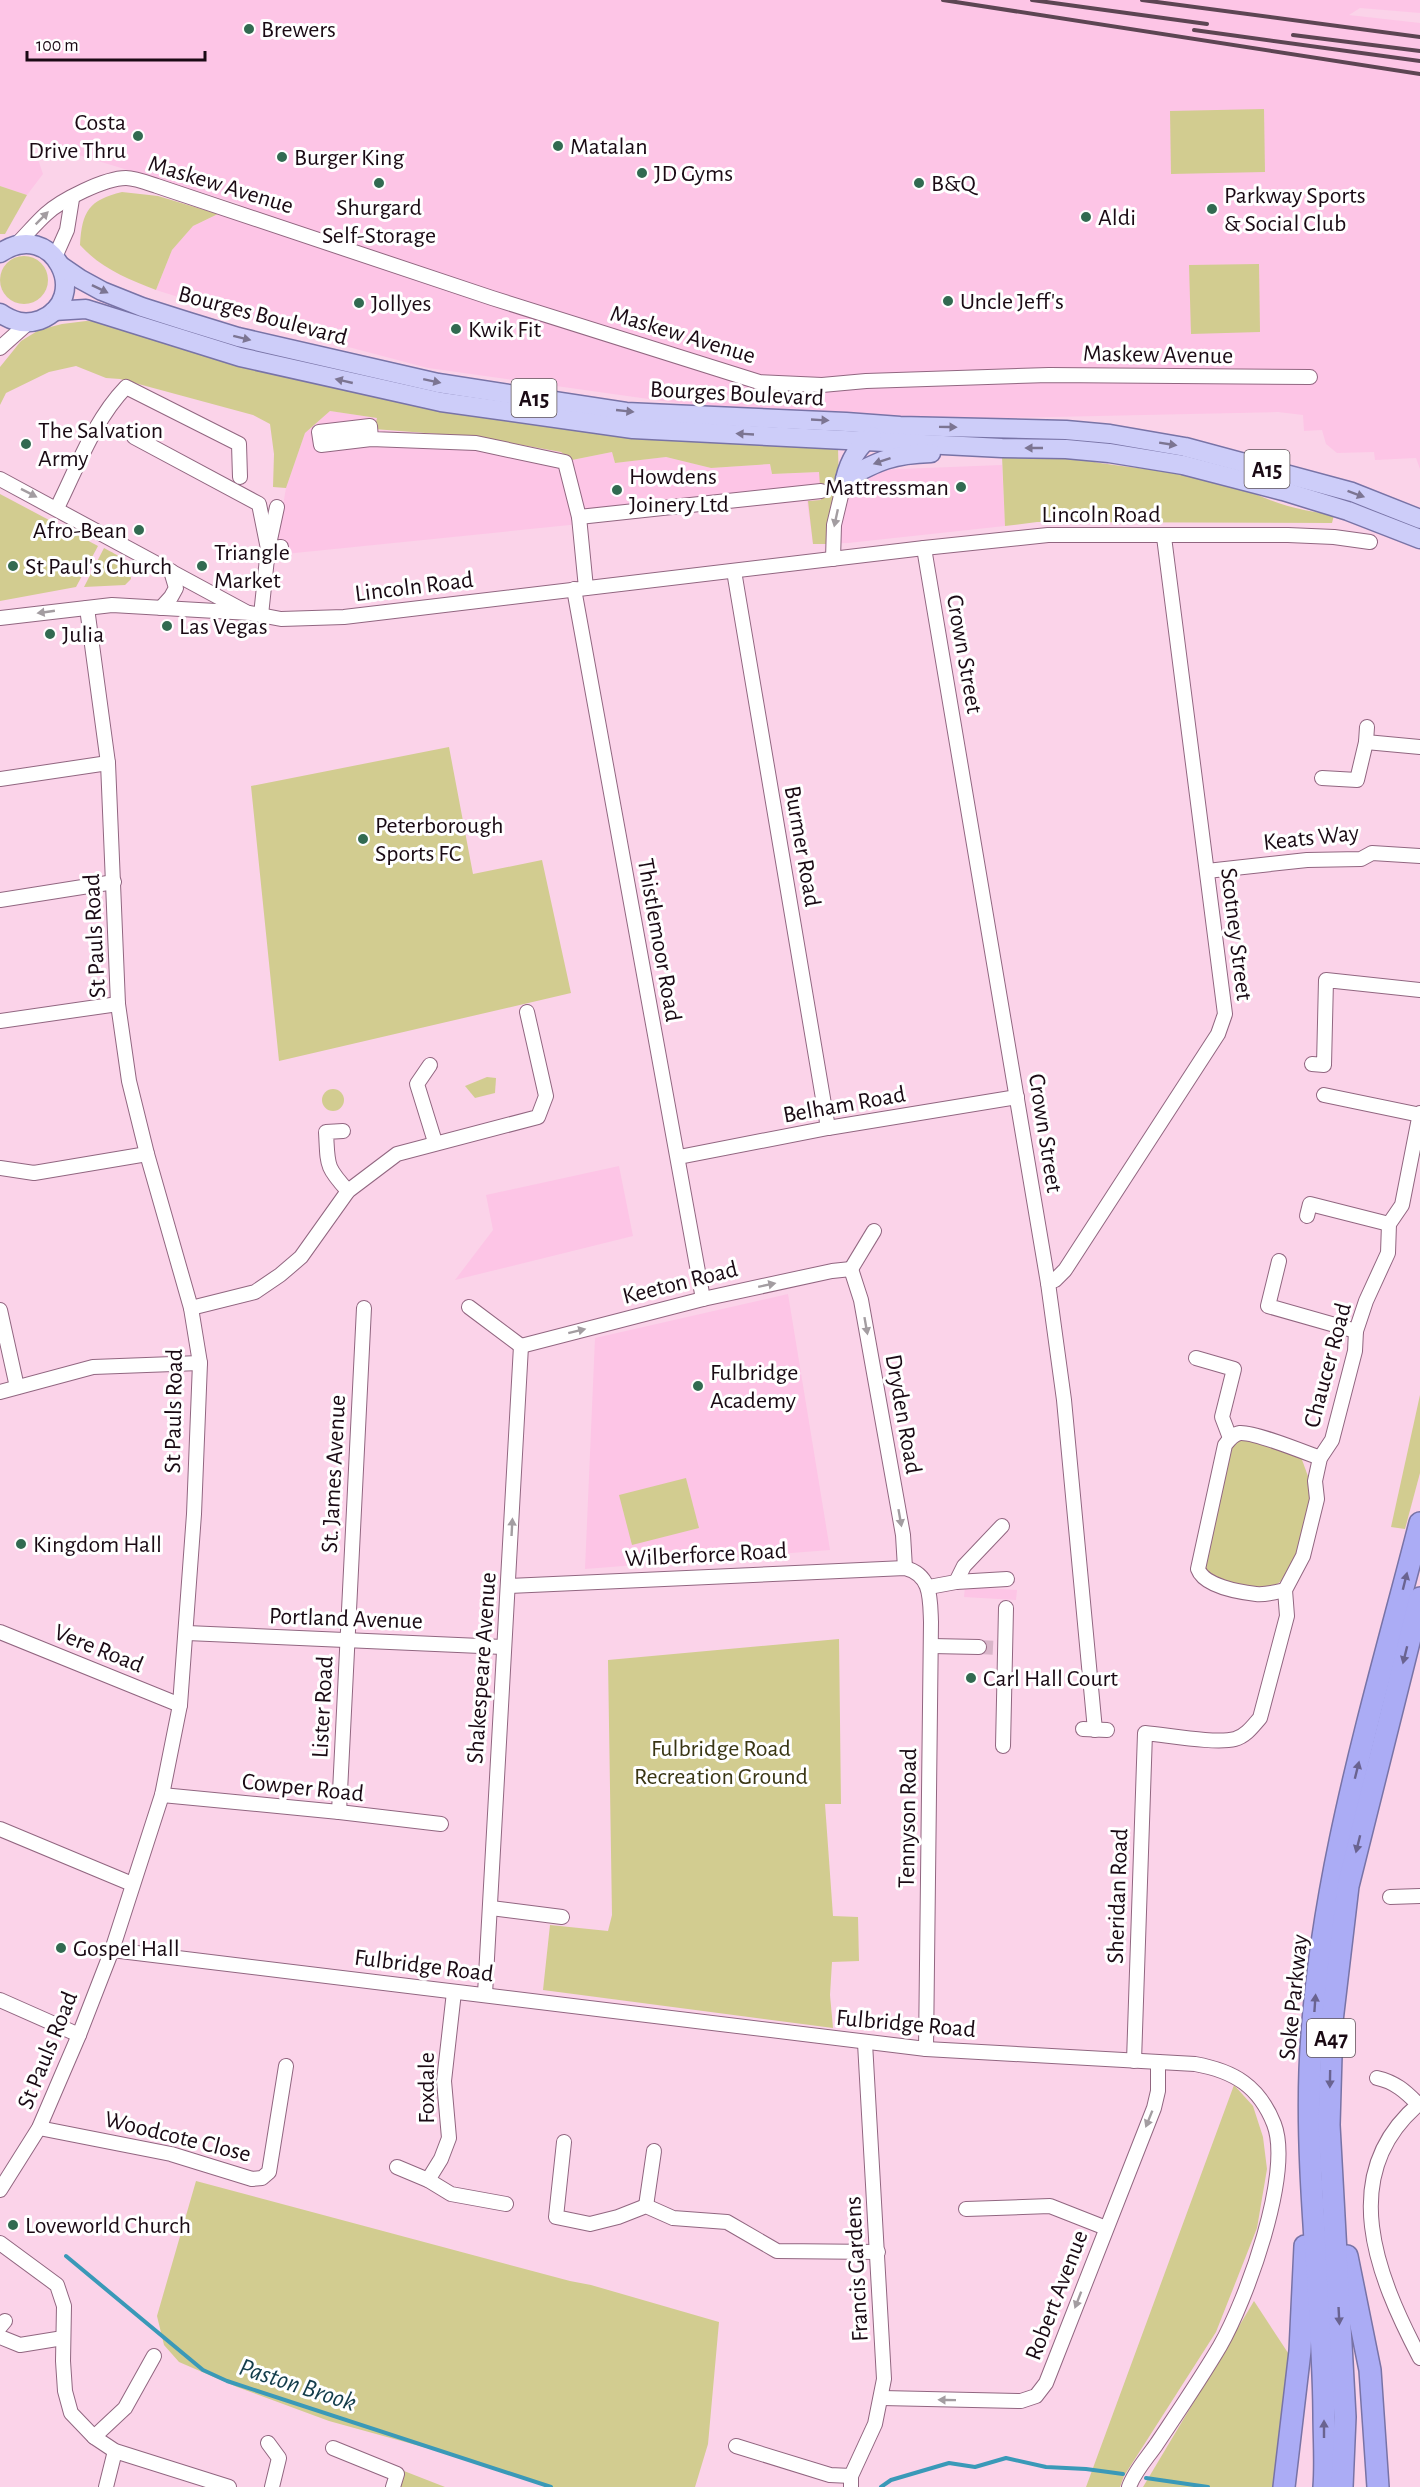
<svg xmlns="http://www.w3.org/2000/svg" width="1420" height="2487" viewBox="0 0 1420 2487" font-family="'Alegreya Sans',sans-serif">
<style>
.built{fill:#fdc5e6}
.green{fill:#d2cc90}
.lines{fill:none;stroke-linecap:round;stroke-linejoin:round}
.stream{stroke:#3a99b8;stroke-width:4}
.minor-tunnel{stroke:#d9b5c9;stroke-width:14;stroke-dasharray:14 7;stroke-linecap:butt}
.minor-casing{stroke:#916680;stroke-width:16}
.major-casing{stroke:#7873a6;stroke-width:21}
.highway-casing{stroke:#7873a6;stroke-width:24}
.minor{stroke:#fff;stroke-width:14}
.major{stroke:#cdcdf9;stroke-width:18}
.highway{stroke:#abacf5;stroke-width:21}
.rail{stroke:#5d4553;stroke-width:4}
.oneway{fill:#a39da1}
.oneway2{fill:#7c7592}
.oneway3{fill:#6a6390}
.poi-dot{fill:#326a51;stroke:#fff;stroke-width:2}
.labels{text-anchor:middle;stroke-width:6;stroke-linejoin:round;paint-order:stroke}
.shield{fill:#fff;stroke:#5f545a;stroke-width:1.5}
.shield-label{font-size:22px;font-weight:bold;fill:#1a0a14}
.poi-label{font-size:24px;fill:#1a0a14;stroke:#fff;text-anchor:start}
.street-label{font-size:24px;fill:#1a0a14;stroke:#fff}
.park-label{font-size:24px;fill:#393513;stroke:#fff}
.water-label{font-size:26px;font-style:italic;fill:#133d4b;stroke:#fff}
</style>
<rect width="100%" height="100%" fill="#fbd3e9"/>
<g class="built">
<polygon points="0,0 1420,0 1420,13 1360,8 1349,15 1420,23 1420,469 1416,458 1375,460 1374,452 1337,453 1326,444 1322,430 1304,431 1303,415 1278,412 921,420 727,410 428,368 280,329 156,290 172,250 193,226 240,204 32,141 43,174 27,195 0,186"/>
<polygon points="330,411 377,418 375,430 477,437 561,452 572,460 612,452 615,463 666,457 711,468 770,464 772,474 1002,465 1005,526 848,543 813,544 807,501 285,554 275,552 286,488 305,433"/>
<polygon points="619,1166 633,1236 455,1280 493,1230 486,1195"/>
<polygon points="788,1294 830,1550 585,1569 595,1338"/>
<polygon points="965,1587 1017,1590 1016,1600 964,1597"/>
</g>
<g class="green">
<polygon points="1264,109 1265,172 1171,174 1170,111"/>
<polygon points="0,186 27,195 5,234 0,234"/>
<path d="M 122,192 L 158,196 L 218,214 L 193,226 L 172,250 L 156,290 C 126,278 102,269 80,245 C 82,211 89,200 122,192 Z"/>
<circle cx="24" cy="280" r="24"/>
<polygon points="1259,264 1260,332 1191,334 1189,265"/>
<polygon points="86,321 109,322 170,345 235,364 386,398 634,437 838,448 839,486 829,544 813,544 808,501 821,500 819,472 772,474 770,464 711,468 666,457 615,463 612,452 572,460 561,452 477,437 374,429 377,418 330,411 305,433 286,488 273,487 274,454 270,424 253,415 120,379 106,378 76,366 49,372 6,393 0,405 0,367 21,341 39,330 62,324"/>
<path d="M 1063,455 C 1110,468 1157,468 1205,477 C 1228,482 1248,491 1270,500 C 1290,508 1313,512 1334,515 L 1332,523 L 1037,522 L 1005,526 L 1002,456 Z"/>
<polygon points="0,494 98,546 76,587 0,601"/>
<path d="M 104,548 C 119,556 131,561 131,579 L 125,585 L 84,587 Z"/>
<polygon points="449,747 473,874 542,860 571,993 279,1061 251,786"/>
<polygon points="487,1077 496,1078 495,1093 475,1098 465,1086"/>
<circle cx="333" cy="1100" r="11"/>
<polygon points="1420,1395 1420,1473 1405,1529 1391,1527"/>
<polygon points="1243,1439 1301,1457 1309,1479 1312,1497 1296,1560 1285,1578 1272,1588 1261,1590 1211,1579 1202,1570 1230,1451 1233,1445"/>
<polygon points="686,1478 699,1528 632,1545 619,1495"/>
<polygon points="839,1639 841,1804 825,1804 833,1916 858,1917 859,1961 832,1962 830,1995 833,2028 543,1990 550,1925 608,1931 612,1915 608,1660"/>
<polygon points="1234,2085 1253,2106 1263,2137 1267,2169 1257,2228 1216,2332 1124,2476 1120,2487 1086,2487"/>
<polygon points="196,2181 570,2281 591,2285 719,2322 708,2444 695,2487 548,2487 434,2450 329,2421 237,2387 179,2362 164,2345 157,2316"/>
<polygon points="1254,2301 1294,2362 1273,2487 1143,2487"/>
<polygon points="404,2471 445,2487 400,2487"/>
</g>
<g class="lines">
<g class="stream">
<polyline points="66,2256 203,2370 227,2381 551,2487"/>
<polyline points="1146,2478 1208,2487"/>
<polyline points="881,2487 891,2480 949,2463 975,2467 1006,2458 1046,2467 1086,2469 1123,2474"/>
</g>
<polyline class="minor-tunnel" points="979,1647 998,1648"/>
<defs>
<g id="minor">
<path d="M 17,244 C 27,234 36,223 46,214 C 61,200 105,178 126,178 C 135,178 148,183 157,186 L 492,298 L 759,382 L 822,385 L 866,381 L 1049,375 L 1310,377"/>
<polyline points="55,257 67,230 72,199"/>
<polyline points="0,348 28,323"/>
<polyline points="134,437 259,504 268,549 261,615"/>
<polyline points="371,439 370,426 319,432 321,445 371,439 476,443 565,462 579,517 586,588"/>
<polyline points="0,479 246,612"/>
<polyline points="277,507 268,549 281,547"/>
<path d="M 57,508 C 77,468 94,420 126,387 L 239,444 L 240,477"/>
<polyline points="579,517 821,491"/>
<polyline points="924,548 1048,1283 1064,1400 1095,1730"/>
<polyline points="833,559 834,525 845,479"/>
<polyline points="734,571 828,1128"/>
<polyline points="574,589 703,1299"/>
<polyline points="161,608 171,597 176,588 171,571"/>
<polyline points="0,618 112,605 250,613 281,619 344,617 924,548 1048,535 1288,535 1334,537 1370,542"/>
<polyline points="1367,727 1366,742 1420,747"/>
<polyline points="1322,778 1357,780 1366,742"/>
<polyline points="0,779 108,763"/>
<polyline points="1207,871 1307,860 1361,859 1372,853 1420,856"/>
<polyline points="0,900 114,882"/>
<polyline points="0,1021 118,1004"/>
<polyline points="1312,1064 1324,1065 1326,980 1420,990"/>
<polyline points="430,1065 417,1084 435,1142"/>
<polyline points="1324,1095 1420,1115"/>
<path d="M 343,1131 L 326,1132 C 328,1165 325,1166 348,1191"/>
<polyline points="679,1157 828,1128 1017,1097"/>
<polyline points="0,1168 34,1173 147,1154"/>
<polyline points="1307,1216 1310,1204 1389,1224"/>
<polyline points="1279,1261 1268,1306 1356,1331"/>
<polyline points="851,1269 861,1300 903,1535 905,1568"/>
<polyline points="851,1269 874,1231"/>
<polyline points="1048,1283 1055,1280 1065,1270 1218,1034 1225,1014 1164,537"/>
<polyline points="469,1307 521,1346"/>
<polyline points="191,1308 255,1292 280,1275 301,1257 348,1191 397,1154 538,1117 546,1096 527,1012"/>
<polyline points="0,1310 17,1387"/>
<polyline points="521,1346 703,1299 832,1271 851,1269"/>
<polyline points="1196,1358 1234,1369 1222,1417 1230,1438"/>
<polyline points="0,1392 93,1367 200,1363"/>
<polyline points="956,1582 964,1566 1002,1526"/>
<path d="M 509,1586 L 905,1568 C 932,1575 930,1599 931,1622 L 926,2049"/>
<polyline points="929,1587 956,1582 1007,1579"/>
<path d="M 1285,1590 C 1276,1592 1266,1595 1256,1594 C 1239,1592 1204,1586 1198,1569 L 1225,1445 C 1229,1440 1233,1434 1240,1433 C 1255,1432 1304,1452 1320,1458"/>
<polyline points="0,1632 180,1705"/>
<polyline points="187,1633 503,1647"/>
<polyline points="932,1646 979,1647"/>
<polyline points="1083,1729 1107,1730"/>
<polyline points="1003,1746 1006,1608"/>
<polyline points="162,1795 339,1812 441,1824"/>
<polyline points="339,1812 364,1308"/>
<polyline points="0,1829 132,1884"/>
<polyline points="1390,1897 1420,1896"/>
<polyline points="491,1908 562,1917"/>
<path d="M 112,1950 L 926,2049 L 1195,2064 C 1234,2071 1259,2086 1274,2124 C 1293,2173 1246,2301 1220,2346 C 1200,2380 1178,2412 1156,2445 C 1147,2458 1134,2472 1129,2487"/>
<polyline points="485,1994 521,1346"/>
<polyline points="0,2000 79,2035"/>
<path d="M 1134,2061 L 1145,1733 C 1168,1735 1215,1744 1235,1739 C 1246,1736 1253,1726 1260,1718 L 1287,1616 L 1285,1590 L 1303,1556 L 1317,1499 L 1315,1481 L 1320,1458 L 1332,1440 L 1355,1351 L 1356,1331 L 1366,1301 L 1388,1253 L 1389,1224 L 1402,1205 L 1420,1113"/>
<path d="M 1377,2078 C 1395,2082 1405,2091 1418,2104"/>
<path d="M 1420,2103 C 1335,2174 1377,2276 1420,2358"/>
<polyline points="39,2128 171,2154 252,2179 262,2178 269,2172 286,2066"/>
<polyline points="564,2142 556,2217 590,2224 618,2217 646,2206 673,2218 727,2222 777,2251 878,2252"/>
<polyline points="397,2167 428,2180 451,2194 506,2204"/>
<polyline points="428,2180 441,2159 449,2138 444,2081 454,1992"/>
<polyline points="0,2190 39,2128 79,2035 112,1950 162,1795 180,1705 194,1514 200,1363 191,1308 147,1154 129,1081 118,1004 108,763 87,608"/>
<polyline points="646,2206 654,2151"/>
<polyline points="966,2209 1050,2206 1106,2228"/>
<polyline points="0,2243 57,2285 64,2306 63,2361 65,2391 71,2413 94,2437 115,2451 229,2487"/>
<polyline points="0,2327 5,2321"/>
<polyline points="0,2337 20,2345 63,2338"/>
<polyline points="882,2398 1021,2401 1036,2396 1046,2383 1154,2108 1158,2091 1158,2062"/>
<polyline points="94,2437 125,2408 154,2356"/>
<polyline points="268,2443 279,2458 272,2487"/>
<polyline points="736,2446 830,2475 851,2476"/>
<polyline points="333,2448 397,2474 393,2487"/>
<polyline points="106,2487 115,2451"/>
<polyline points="851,2487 851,2476 875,2424 884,2379 865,2043"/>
</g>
<g id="major">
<path d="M 0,253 C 53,217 93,299 40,320 C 25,325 13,322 0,313"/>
<polyline points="61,266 80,279 102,291 142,307 186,321 238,337 438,383 626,412 846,422 900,426 1066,430 1110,434 1185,447 1352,492 1420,519"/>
<polyline points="54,311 86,309 240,357 441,402 633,429 1002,448 1066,449 1109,453 1183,465 1283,491 1348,511 1420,539"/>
<path d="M 845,479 C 878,461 893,454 931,453"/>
<path d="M 845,479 C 849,462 858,446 872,436"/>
</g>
<g id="highway">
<polyline points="1347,2256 1370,2370 1378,2487"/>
<polyline points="1284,2487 1300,2351 1305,2246"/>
<path d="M 1324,2487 C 1326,2463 1324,2438 1324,2413 C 1323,2299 1306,2185 1310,2070 C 1317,1884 1374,1702 1420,1523"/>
<polyline points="1342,2487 1345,2417 1329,2125 1332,2021 1348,1886 1420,1598"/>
</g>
</defs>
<use href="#minor" class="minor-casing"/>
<use href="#major" class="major-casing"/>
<use href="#highway" class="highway-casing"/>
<use href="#minor" class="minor"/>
<use href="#major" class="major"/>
<use href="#highway" class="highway"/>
<g class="rail">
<polyline points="943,0 1420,74"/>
<polyline points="1032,0 1207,24"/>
<polyline points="1142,0 1420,37"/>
<polyline points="1194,30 1420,61"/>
<polyline points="1293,35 1420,51"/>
</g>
</g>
<defs><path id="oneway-solid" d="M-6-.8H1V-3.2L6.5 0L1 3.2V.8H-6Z" transform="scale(1.5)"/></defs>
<g class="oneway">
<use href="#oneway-solid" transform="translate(42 218) rotate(-45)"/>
<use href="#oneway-solid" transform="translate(29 493) rotate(27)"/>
<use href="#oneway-solid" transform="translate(836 518) rotate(102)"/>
<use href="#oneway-solid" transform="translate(46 612) rotate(172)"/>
<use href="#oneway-solid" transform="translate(767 1285) rotate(-12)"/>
<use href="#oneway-solid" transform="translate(866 1326) rotate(80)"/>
<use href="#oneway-solid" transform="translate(577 1331) rotate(-14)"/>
<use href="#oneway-solid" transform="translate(900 1518) rotate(80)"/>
<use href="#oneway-solid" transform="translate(512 1527) rotate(-87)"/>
<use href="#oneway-solid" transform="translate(1149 2119) rotate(112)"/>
<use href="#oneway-solid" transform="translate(1078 2300) rotate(111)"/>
<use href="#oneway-solid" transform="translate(947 2400) rotate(-179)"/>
</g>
<g class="oneway2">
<use href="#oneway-solid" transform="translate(100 289) rotate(26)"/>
<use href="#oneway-solid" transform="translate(242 338) rotate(14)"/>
<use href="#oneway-solid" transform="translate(344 381) rotate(-167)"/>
<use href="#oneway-solid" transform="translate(432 381) rotate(12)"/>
<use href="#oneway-solid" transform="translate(625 411) rotate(6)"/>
<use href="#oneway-solid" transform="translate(820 420) rotate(3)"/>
<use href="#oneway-solid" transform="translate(948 427) rotate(1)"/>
<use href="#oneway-solid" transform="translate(745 434) rotate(-177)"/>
<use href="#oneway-solid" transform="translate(1168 444) rotate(9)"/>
<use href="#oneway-solid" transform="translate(1034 448) rotate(-180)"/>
<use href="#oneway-solid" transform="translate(882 461) rotate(161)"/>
<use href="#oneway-solid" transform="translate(1356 494) rotate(20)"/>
</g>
<g class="oneway3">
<use href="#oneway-solid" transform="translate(1405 1581) rotate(-76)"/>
<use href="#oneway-solid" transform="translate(1405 1655) rotate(104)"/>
<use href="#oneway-solid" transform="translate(1357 1770) rotate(-76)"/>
<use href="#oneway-solid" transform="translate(1358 1844) rotate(104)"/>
<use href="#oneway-solid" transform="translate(1315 2003) rotate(-86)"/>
<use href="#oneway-solid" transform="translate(1330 2079) rotate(91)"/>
<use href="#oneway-solid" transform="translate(1339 2316) rotate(87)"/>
<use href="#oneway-solid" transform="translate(1324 2429) rotate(-90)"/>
</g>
<g class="poi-dot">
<circle cx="249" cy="29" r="6"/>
<circle cx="138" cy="136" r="6"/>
<circle cx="558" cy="146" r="6"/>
<circle cx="282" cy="157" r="6"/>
<circle cx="642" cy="173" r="6"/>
<circle cx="379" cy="183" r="6"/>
<circle cx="919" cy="183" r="6"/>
<circle cx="1212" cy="209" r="6"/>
<circle cx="1086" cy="217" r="6"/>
<circle cx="948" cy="301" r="6"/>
<circle cx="359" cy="303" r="6"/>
<circle cx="456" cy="329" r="6"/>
<circle cx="26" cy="444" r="6"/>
<circle cx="961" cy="487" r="6"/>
<circle cx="617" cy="490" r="6"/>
<circle cx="139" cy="530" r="6"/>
<circle cx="13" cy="566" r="6"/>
<circle cx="202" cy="566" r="6"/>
<circle cx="167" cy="626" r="6"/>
<circle cx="50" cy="634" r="6"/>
<circle cx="363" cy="839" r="6"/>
<circle cx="698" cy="1386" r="6"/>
<circle cx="21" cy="1544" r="6"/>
<circle cx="971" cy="1678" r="6"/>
<circle cx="61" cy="1948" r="6"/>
<circle cx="13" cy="2225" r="6"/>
</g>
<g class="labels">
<g class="shield">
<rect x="511.5" y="379" width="45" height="38" rx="4.5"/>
<rect x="1244.5" y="450" width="45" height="38" rx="4.5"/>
<rect x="1307" y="2019" width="48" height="38" rx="4.5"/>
</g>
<g class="shield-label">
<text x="534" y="406">A15</text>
<text x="1267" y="477">A15</text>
<text x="1331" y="2046">A47</text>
</g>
<g class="poi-label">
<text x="261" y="37">Brewers</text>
<text x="126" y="130" text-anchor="end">Costa<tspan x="126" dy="28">Drive Thru</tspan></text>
<text x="570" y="154">Matalan</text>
<text x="294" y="165">Burger King</text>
<text x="654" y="181">JD Gyms</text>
<text x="931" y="191">B&amp;Q</text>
<text x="1224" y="203">Parkway Sports<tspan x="1224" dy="28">&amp; Social Club</tspan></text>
<text x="379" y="215" text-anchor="middle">Shurgard<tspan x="379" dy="28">Self-Storage</tspan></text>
<text x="1098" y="225">Aldi</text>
<text x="960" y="309">Uncle Jeff's</text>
<text x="371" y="311">Jollyes</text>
<text x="468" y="337">Kwik Fit</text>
<text x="38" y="438">The Salvation<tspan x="38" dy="28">Army</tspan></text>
<text x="629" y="484">Howdens<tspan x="629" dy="28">Joinery Ltd</tspan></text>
<text x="949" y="495" text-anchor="end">Mattressman</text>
<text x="127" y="538" text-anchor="end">Afro-Bean</text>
<text x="214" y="560">Triangle<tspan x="214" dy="28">Market</tspan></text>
<text x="25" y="574">St Paul's Church</text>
<text x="179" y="634">Las Vegas</text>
<text x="62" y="642">Julia</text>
<text x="375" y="833">Peterborough<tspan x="375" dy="28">Sports FC</tspan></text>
<text x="710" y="1380">Fulbridge<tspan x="710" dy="28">Academy</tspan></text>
<text x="33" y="1552">Kingdom Hall</text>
<text x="983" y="1686">Carl Hall Court</text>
<text x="73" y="1956">Gospel Hall</text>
<text x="25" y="2233">Loveworld Church</text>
</g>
<g class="street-label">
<text transform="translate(221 184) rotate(17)" y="8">Maskew Avenue</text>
<text transform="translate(263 315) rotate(15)" y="8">Bourges Boulevard</text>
<text transform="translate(683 334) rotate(17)" y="8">Maskew Avenue</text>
<text transform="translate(1158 354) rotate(1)" y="8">Maskew Avenue</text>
<text transform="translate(737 393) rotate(3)" y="8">Bourges Boulevard</text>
<text x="1101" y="522">Lincoln Road</text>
<text transform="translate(414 586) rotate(-7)" y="8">Lincoln Road</text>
<text transform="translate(965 654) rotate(80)" y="8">Crown Street</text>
<text transform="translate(1311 837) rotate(-6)" y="8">Keats Way</text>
<text transform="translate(803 846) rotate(80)" y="8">Burmer Road</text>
<text transform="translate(1237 934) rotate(83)" y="8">Scotney Street</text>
<text transform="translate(94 936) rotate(-93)" y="8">St Pauls Road</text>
<text transform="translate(660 940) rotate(80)" y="8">Thistlemoor Road</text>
<text transform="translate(844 1104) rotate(-10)" y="8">Belham Road</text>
<text transform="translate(1046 1133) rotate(81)" y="8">Crown Street</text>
<text transform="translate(680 1282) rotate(-14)" y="8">Keeton Road</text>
<text transform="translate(1327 1365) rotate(-75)" y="8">Chaucer Road</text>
<text transform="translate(173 1411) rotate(-89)" y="8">St Pauls Road</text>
<text transform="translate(904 1414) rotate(80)" y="8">Dryden Road</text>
<text transform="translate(333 1474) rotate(-87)" y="8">St. James Avenue</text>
<text transform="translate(706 1554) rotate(-3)" y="8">Wilberforce Road</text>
<text transform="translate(346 1618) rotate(2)" y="8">Portland Avenue</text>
<text transform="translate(99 1648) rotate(22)" y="8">Vere Road</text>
<text transform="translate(481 1668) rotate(-86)" y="8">Shakespeare Avenue</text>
<text transform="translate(322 1707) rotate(-87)" y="8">Lister Road</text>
<text transform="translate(303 1787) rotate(6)" y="8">Cowper Road</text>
<text transform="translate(907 1818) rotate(-89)" y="8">Tennyson Road</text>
<text transform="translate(1117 1896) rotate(-88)" y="8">Sheridan Road</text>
<text transform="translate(424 1965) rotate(7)" y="8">Fulbridge Road</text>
<text transform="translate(1293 1997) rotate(-84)" y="8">Soke Parkway</text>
<text transform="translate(906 2023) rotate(5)" y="8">Fulbridge Road</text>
<text transform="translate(47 2050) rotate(-68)" y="8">St Pauls Road</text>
<text transform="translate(426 2088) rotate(-90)" y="8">Foxdale</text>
<text transform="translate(178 2136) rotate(14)" y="8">Woodcote Close</text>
<text transform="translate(856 2269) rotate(-93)" y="8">Francis Gardens</text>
<text transform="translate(1056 2295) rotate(-69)" y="8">Robert Avenue</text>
</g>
<g class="park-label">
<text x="721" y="1756">Fulbridge Road<tspan x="721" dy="28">Recreation Ground</tspan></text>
</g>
<g class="water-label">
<text transform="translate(298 2384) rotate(18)" y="9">Paston Brook</text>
</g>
</g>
<path d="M27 51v9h178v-9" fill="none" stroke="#1a0a14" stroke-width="3"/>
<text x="36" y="51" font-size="18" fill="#1a0a14" stroke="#ffffff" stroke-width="4.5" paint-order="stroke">100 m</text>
</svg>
